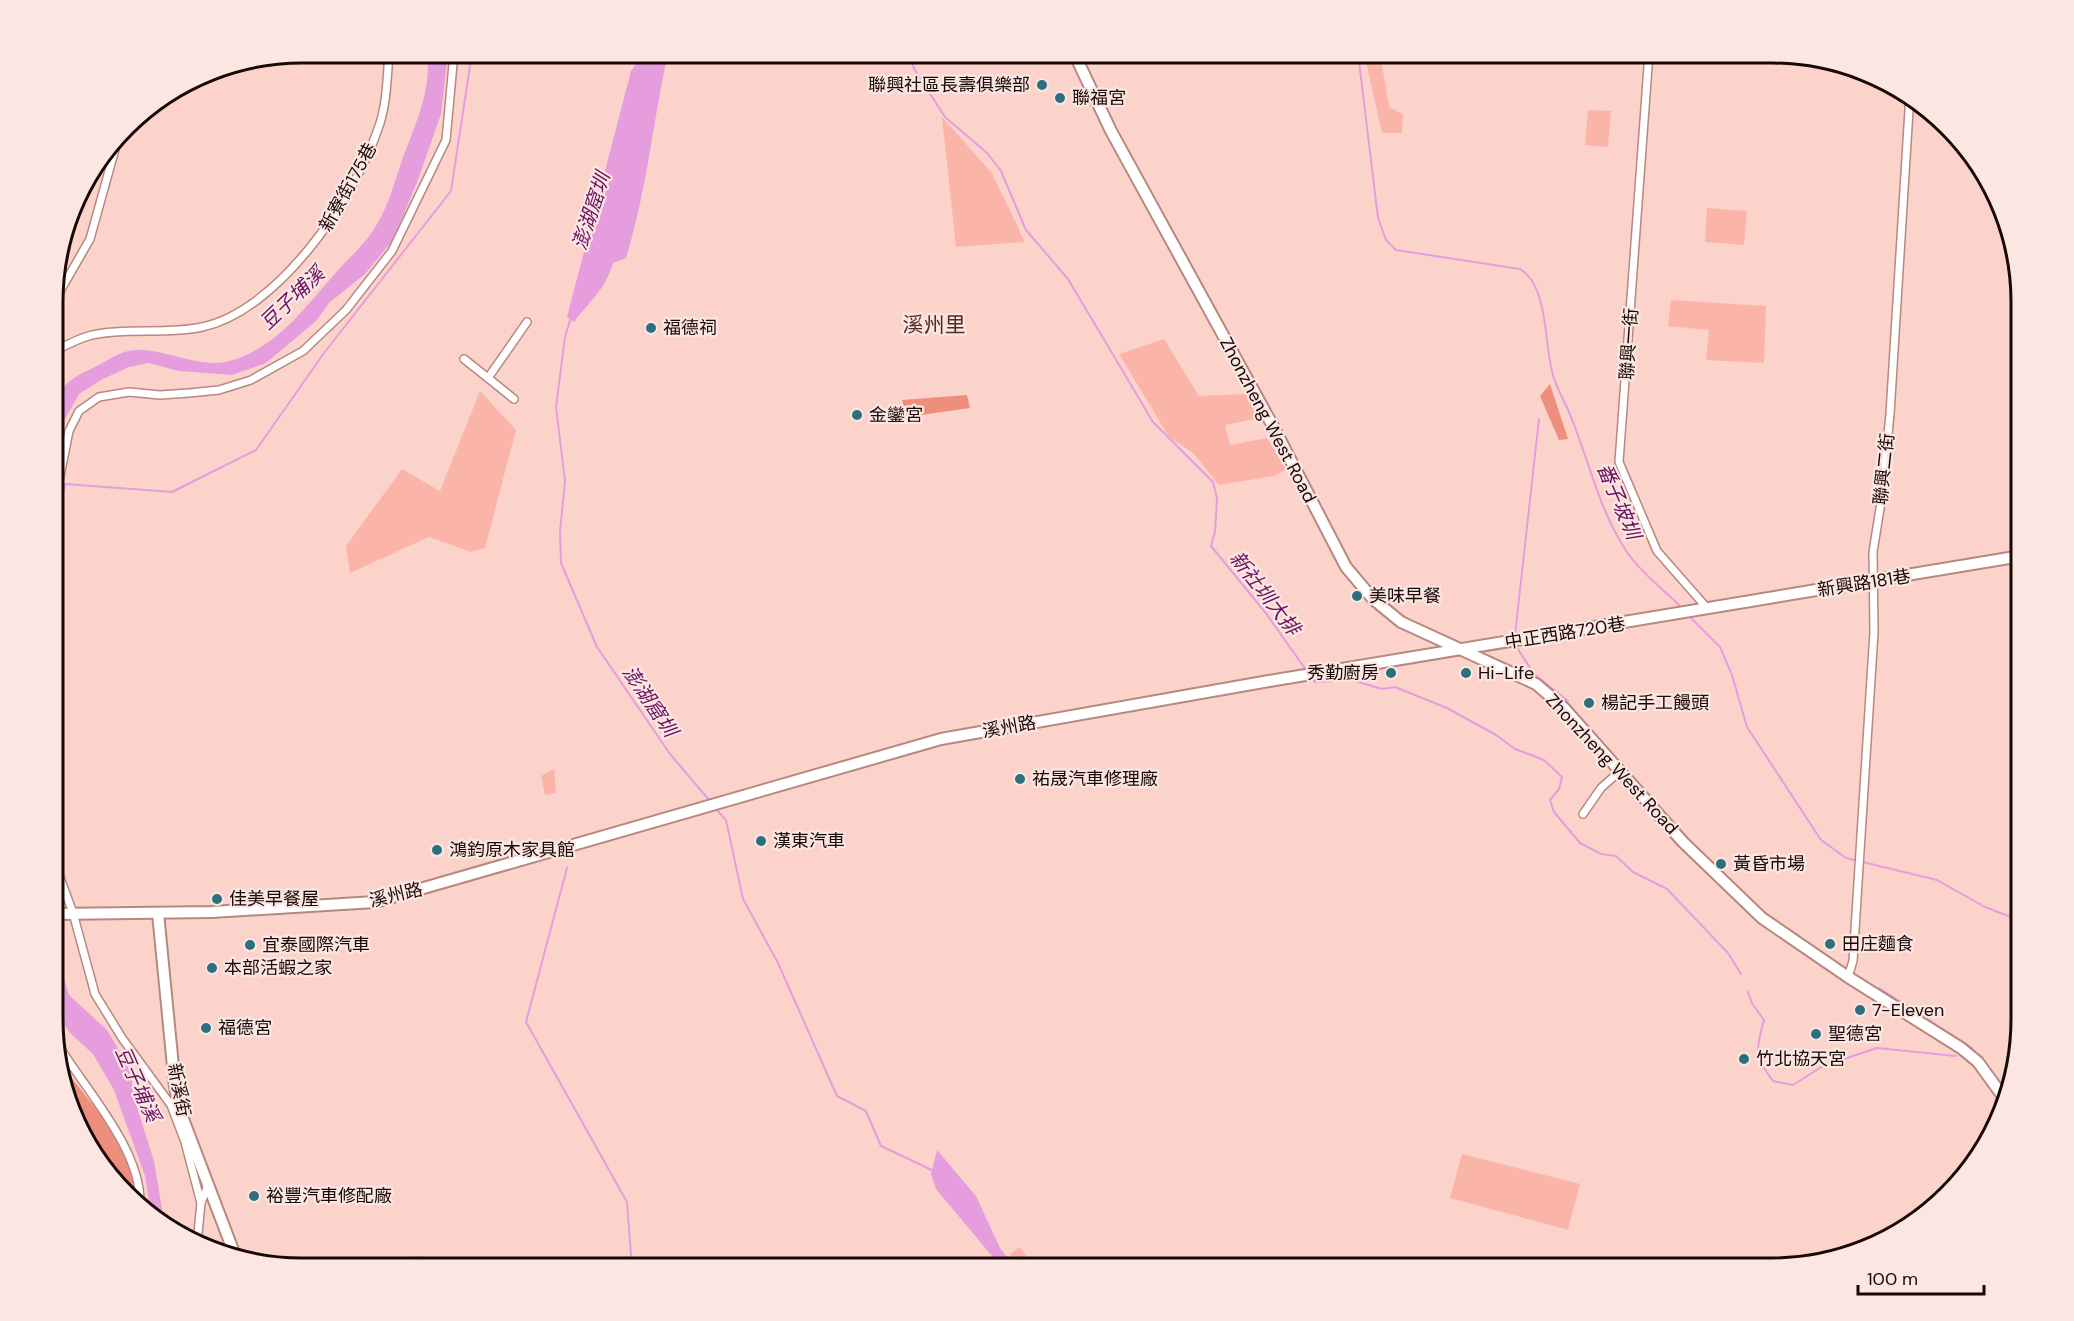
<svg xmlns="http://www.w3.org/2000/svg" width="2074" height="1321" viewBox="0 0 2074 1321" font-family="'DM Sans','Noto Sans TC',sans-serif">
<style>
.green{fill:#fab5a8}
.forest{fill:#ee8e7d}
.water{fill:#e69ddd}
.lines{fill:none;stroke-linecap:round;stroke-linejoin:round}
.stream{stroke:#e69ddd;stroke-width:2}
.street-casing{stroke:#b7887f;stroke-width:10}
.secondary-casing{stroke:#b7887f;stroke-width:14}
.street{stroke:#fff;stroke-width:7}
.secondary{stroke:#fff;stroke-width:10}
.poi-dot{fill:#2a717d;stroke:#fbe6e2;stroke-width:2}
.labels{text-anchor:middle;stroke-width:4.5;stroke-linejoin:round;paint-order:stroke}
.poi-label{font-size:18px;fill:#180806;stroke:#fbe6e2;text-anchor:start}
.street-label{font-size:18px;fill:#180806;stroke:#fbe6e2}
.water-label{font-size:20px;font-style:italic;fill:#691263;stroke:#fbe6e2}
.quarter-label{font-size:21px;fill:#522b24;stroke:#fbe6e2}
.rim{fill:none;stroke:#180806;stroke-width:3}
</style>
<rect width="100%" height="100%" fill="#fcd3cb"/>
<g class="green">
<polygon points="1364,53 1380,53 1389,107 1403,114 1402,133 1382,133"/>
<polygon points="1588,110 1611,111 1608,147 1585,145"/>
<polygon points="942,117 992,173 1025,242 956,247"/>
<polygon points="1707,208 1747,211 1744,245 1705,242"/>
<polygon points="1671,300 1766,306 1764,363 1706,360 1709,330 1668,326"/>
<polygon points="1164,339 1199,396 1246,394 1259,418 1225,425 1230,445 1267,438 1286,470 1274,476 1219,485 1193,453 1169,437 1119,354"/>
<polygon points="480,391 516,430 485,548 471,552 429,537 350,573 346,546 402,469 440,491"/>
<polygon points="554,769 556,793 545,795 541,776"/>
<polygon points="1462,1154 1580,1184 1568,1230 1450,1198"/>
<polygon points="1020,1247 1034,1268 1022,1268 1010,1254"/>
<polygon points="422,1256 426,1268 383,1268 384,1258"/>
</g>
<g class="forest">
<polygon points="1550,384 1568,439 1559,440 1540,396"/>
<polygon points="967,395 970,408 907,417 902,400"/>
<path d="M 68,1073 C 95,1109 136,1151 136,1199 L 94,1157 L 63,1074 Z"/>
</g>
<g class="water">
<path d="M 427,53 L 448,53 L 441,114 L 418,180 L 393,240 L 365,274 L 329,303 L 316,321 L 266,363 L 232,375 L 179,371 L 149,363 L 129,367 L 101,380 L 79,394 L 58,431 L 55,461 C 55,412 42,390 93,368 C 108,361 117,352 134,350 C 161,347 203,371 233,360 C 277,346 303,310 332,277 C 346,260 363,247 374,229 C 387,209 393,188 400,166 C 413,128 432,94 427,53 Z"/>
<path d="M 643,53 L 668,53 C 653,121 647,190 626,258 L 613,263 C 604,292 591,299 574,322 L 567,317 L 631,71 Z"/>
<polygon points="55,949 69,995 107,1030 130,1069 134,1098 154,1161 165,1227 151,1214 145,1176 114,1090 93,1054 69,1032 60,1017 59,1003 55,1000"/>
<polygon points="937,1150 976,1196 1000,1248 1016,1268 1002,1268 936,1189 931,1174"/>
</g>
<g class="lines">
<g class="stream">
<polyline points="915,53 912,64 916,72 945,117 987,153 1001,171 1026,230 1068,279 1153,422 1213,482 1217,498 1215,532 1211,546 1265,612 1306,670"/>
<path d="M 1358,53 L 1378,218 L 1386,240 L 1396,250 L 1520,269 C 1549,286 1544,346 1553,375 C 1557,390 1566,403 1571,417 C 1589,461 1599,509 1625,549 C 1637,569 1665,591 1682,608"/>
<polyline points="571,317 565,337 556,407 565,481 560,532 561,563 597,647 670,754 710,801"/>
<polyline points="55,537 65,484 172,492 256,450 324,353 451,191 472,53"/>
<polyline points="1688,615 1720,647 1732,675 1747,727 1821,840 1846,858 1937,880 1985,907 2021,921"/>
<polyline points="1515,635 1539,419"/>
<polyline points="1516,646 1534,674 1568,701"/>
<polyline points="1311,677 1315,682 1352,680 1382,689 1395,687 1447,708 1496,735 1515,749 1544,760 1562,777 1559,789 1550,800 1554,812 1580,843 1601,854 1616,856 1633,872 1667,889 1728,953 1741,974"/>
<polyline points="715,808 726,820 743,899 778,963 837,1096 866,1111 881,1146 934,1171"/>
<polyline points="567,868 526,1022 627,1202 632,1268"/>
<polyline points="1879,988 1972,1048"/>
<path d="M 1748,992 L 1752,1003 L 1764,1020 C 1756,1050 1754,1056 1773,1081 L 1793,1085 L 1823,1066 L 1877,1048 L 1956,1056"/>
</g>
<defs>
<g id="street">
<polyline points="1649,53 1619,462 1657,551 1707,608"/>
<polyline points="55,300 90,239 117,142"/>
<path d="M 55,351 C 66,345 80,338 92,335 C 128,327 166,335 202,327 C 278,311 354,199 378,129 C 387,105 387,78 389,53"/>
<polyline points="464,359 488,378 527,322"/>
<polyline points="488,378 514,399"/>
<polyline points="55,501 69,431 79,411 99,397 129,392 160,395 189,393 219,390 251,380 303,351 346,310 392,251 446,140 454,53"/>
<polyline points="1583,814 1601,788 1620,771"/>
<polyline points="55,864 73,913 95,994 122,1038 171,1105 185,1142 201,1203"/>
<polyline points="1848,977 1853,961 1874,632 1873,552 1882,496 1890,414 1910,94"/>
<path d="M 55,1040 C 83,1087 141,1148 140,1203"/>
<polyline points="197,1243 201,1203 208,1185"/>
</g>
<g id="secondary">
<polyline points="1074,53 1111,131 1274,428 1346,567 1373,599 1401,622 1536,684 1564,708 1683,842 1762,918 1848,977 1961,1048 1978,1062 2007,1102"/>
<polyline points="158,913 175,1087 180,1111 236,1258"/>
<polyline points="55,914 212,912 375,902 941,739 1269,681 2021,556"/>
</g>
</defs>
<use href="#street" class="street-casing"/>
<use href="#secondary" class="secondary-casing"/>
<use href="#street" class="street"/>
<use href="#secondary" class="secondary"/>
</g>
<g class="poi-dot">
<circle cx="1042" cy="85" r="6"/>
<circle cx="1060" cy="98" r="6"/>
<circle cx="651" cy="328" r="6"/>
<circle cx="857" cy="415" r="6"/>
<circle cx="1357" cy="596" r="6"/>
<circle cx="1391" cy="673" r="6"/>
<circle cx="1466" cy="673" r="6"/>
<circle cx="1589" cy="703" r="6"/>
<circle cx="1020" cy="779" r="6"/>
<circle cx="761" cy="841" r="6"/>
<circle cx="437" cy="850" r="6"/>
<circle cx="1721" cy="864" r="6"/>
<circle cx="217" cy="899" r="6"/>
<circle cx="1830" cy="944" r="6"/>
<circle cx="250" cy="945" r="6"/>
<circle cx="212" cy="968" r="6"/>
<circle cx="1860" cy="1010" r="6"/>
<circle cx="206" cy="1028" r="6"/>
<circle cx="1816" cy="1034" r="6"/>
<circle cx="1744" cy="1059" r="6"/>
<circle cx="254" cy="1196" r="6"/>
</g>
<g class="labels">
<g class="poi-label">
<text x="1030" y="91" text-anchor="end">聯興社區長壽俱樂部</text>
<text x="1072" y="104">聯福宮</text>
<text x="663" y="334">福德祠</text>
<text x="869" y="421">金鑾宮</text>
<text x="1369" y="602">美味早餐</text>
<text x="1379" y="679" text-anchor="end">秀勤廚房</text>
<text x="1478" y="679">Hi-Life</text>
<text x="1601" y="709">楊記手工饅頭</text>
<text x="1032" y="785">祐晟汽車修理廠</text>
<text x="773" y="847">漢東汽車</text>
<text x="449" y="856">鴻鈞原木家具館</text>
<text x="1733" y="870">黃昏市場</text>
<text x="229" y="905">佳美早餐屋</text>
<text x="1842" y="950">田庄麵食</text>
<text x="262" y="951">宜泰國際汽車</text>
<text x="224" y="974">本部活蝦之家</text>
<text x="1872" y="1016">7-Eleven</text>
<text x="218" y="1034">福德宮</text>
<text x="1828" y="1040">聖德宮</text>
<text x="1756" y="1065">竹北協天宮</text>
<text x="266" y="1202">裕豐汽車修配廠</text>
</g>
<g class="street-label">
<text transform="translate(348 187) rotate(-61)" y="6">新寮街175巷</text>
<text transform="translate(1629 344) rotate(-86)" y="6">聯興一街</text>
<text transform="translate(1268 420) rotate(62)" y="6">Zhonzheng West Road</text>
<text transform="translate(1884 469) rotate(-84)" y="6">聯興二街</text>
<text transform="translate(1864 583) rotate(-9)" y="6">新興路181巷</text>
<text transform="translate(1565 633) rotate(-9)" y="6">中正西路720巷</text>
<text transform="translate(1009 727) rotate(-10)" y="6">溪州路</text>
<text transform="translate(1612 764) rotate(47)" y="6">Zhonzheng West Road</text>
<text transform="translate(396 895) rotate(-13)" y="6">溪州路</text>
<text transform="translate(179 1090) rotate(79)" y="6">新溪街</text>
</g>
<g class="water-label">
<text transform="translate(591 211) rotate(-72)" y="7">澎湖窟圳</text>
<text transform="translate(292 298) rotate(-44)" y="7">豆子埔溪</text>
<text transform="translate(1619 501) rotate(67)" y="7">番子坡圳</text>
<text transform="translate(1265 593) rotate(52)" y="7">新社圳大排</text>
<text transform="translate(650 701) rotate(56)" y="7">澎湖窟圳</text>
<text transform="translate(138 1084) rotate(66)" y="7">豆子埔溪</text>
</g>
<g class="quarter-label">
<text x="934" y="332">溪州里</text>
</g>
</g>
<path d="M0 0H2074V1321H0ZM302 63H1772A239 239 0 0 1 2011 302V1019A239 239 0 0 1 1772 1258H302A239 239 0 0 1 63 1019V302A239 239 0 0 1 302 63Z" fill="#fbe6e2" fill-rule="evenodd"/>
<path class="rim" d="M302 63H1772A239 239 0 0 1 2011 302V1019A239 239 0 0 1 1772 1258H302A239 239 0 0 1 63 1019V302A239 239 0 0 1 302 63Z"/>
<path d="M1858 1285v9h126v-9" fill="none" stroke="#180806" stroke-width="3"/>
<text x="1867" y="1285" font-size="18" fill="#180806" stroke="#fbe6e2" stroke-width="4.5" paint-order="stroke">100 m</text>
</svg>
